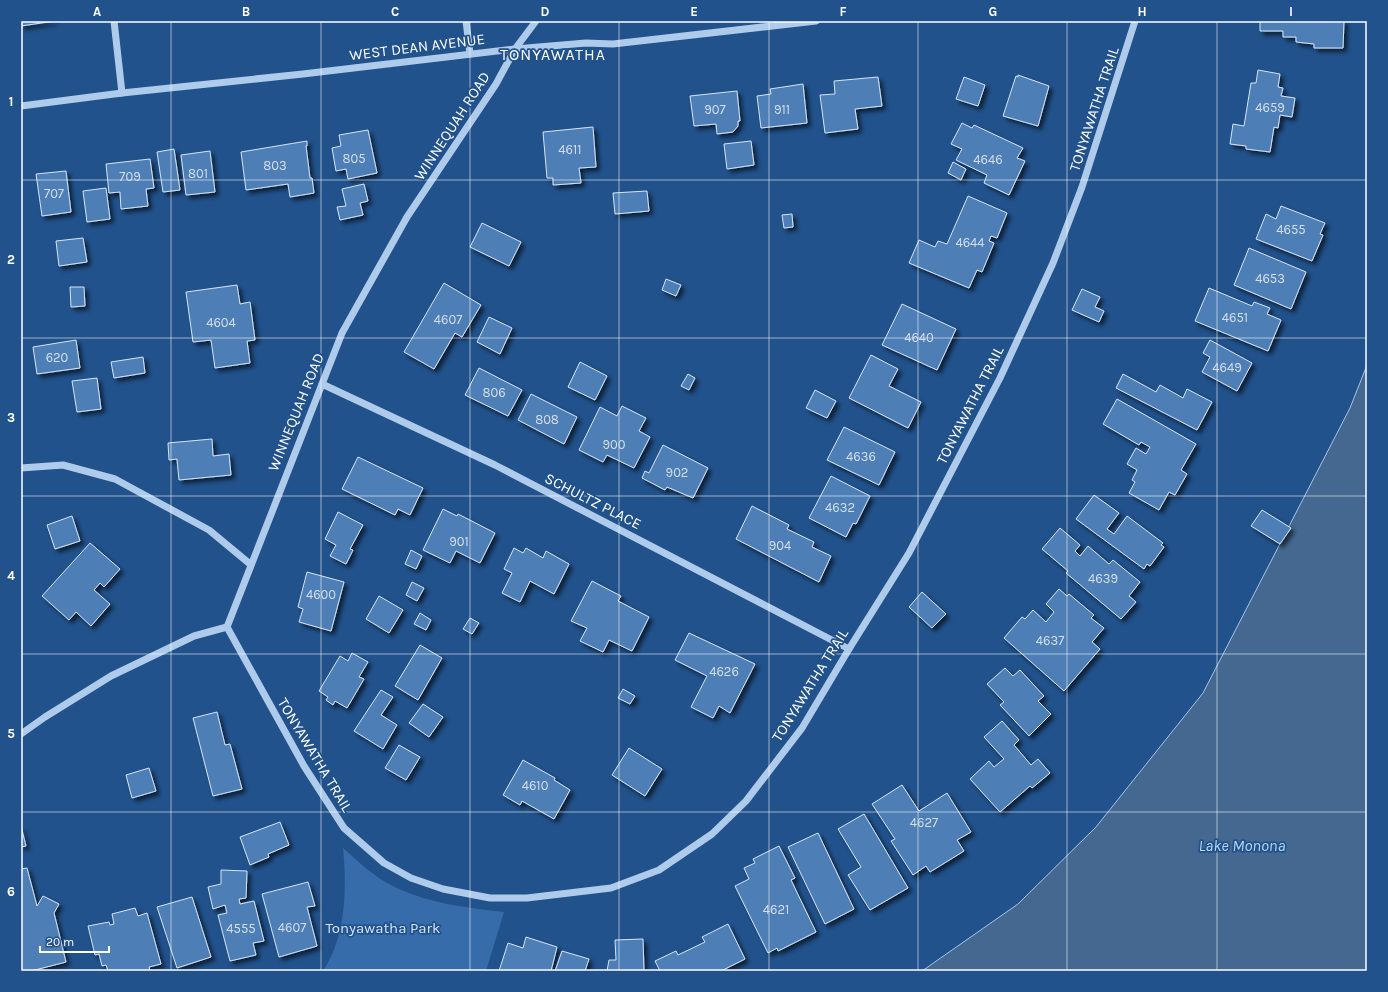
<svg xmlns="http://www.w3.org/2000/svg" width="1388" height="992" viewBox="0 0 1388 992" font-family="Karla,sans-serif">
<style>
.green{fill:#356ca9}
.water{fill:#456891;stroke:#a3c6ec}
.building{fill:#4e7eb5;stroke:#d4e5f8;filter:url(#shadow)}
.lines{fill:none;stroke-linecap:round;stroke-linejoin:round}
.minor{stroke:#afcbeb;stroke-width:7}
.grid{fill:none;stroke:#fff;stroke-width:1;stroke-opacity:0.55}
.labels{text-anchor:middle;stroke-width:3.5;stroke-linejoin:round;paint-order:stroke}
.number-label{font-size:13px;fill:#d3dfec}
.street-label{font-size:15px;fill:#fff;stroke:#21528c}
.park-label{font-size:15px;fill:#d4e5f8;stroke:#21528c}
.neighbourhood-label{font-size:16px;letter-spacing:1px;fill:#fff;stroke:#21528c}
.water-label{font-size:16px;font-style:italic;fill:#bbd5f2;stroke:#21528c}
.neatline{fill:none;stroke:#fff;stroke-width:1.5}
.grid-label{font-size:13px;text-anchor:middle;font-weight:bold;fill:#fff}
</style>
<defs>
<filter id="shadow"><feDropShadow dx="3.5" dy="3.5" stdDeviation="2" flood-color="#0009"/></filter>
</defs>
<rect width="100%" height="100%" fill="#21528c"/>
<path class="green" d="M 343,848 C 359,862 376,879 397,888 C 432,904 467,908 504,912 L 486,971 L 323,971 C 346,937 347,888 343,848 Z"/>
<polygon class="water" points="1367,365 1367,971 922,971 1018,904 1096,827 1203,693 1350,408"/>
<g class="building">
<polygon points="21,21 55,21 21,26"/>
<polygon points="1260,21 1344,21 1343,48 1314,48 1314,44 1296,42 1296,37 1283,37 1283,31 1260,31"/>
<polygon points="1258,70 1280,74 1278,87 1283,88 1281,96 1295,98 1292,117 1280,115 1278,128 1274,127 1270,152 1246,149 1246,146 1230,144 1233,124 1244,126 1251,83 1256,83"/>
<polygon points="1018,75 1049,86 1038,126 1003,116 1016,76 1018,77"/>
<polygon points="878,77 882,106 855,109 858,129 825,133 820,95 835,94 834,81"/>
<polygon points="964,77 985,85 978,106 956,99"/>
<polygon points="803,84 807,123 761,128 757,96 771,94 770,89"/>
<polygon points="737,91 740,121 738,121 738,126 733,132 717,134 716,124 694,126 690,96"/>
<polygon points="962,123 972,128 974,125 1023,148 1017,158 1025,161 1009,195 984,183 987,175 956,160 962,149 951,144"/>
<polygon points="593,127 596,167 579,168 581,183 553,185 553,178 547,178 543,132"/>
<polygon points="368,130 377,173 348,179 346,169 336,171 332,148 341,146 339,135"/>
<polygon points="307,141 307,146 306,146 310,178 312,178 314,193 290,197 288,184 246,190 241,152"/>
<polygon points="751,141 754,165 727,169 724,144"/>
<polygon points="174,149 180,190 163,192 157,152"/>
<polygon points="210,151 215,192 186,195 181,155"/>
<polygon points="150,159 154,188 146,189 148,206 121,209 120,192 109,193 106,164"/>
<polygon points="953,162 966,169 961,180 948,173"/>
<polygon points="66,171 71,212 42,216 36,174"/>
<polygon points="364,184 368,201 360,203 363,215 340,220 337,207 346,206 342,189"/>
<polygon points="106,188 110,219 87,222 83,191"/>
<polygon points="647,191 649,211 615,214 613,193"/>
<polygon points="968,196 1007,213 997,238 991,236 989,241 994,243 982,272 977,270 969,288 909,263 919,240 935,247 938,241 947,244"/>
<polygon points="1281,206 1325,223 1320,234 1323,235 1312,261 1256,239 1266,214 1276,219"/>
<polygon points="792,214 793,227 784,228 782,215"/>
<polygon points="482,223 521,242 509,266 470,247"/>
<polygon points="83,238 87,262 59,266 56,241"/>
<polygon points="1249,248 1306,272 1291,309 1234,285"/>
<polygon points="666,279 681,285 676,296 662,290"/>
<polygon points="444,283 481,305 462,337 455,333 434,369 404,352"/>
<polygon points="237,285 240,304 250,302 255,340 247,341 250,363 215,368 211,340 193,342 186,292"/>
<polygon points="70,287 84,287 85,306 71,307"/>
<polygon points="1209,288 1252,306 1254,302 1270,308 1267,314 1281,320 1268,351 1195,321"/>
<polygon points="1082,289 1100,297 1095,307 1104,311 1099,322 1072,310"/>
<polygon points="902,304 956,329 937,370 882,345"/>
<polygon points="489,317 512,328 500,354 477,342"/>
<polygon points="76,340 80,368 37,374 33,347"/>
<polygon points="1210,340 1252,363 1237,391 1202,372 1210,357 1203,353"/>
<polygon points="871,355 898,369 889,386 921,402 908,428 849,398"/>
<polygon points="143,357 145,373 114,378 111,362"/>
<polygon points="580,362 607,376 595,400 568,387"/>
<polygon points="479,368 522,390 508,416 465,395"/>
<polygon points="688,374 695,378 689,390 681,386"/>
<polygon points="1123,374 1156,392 1160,385 1183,398 1187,389 1212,402 1197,430 1116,388"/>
<polygon points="97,378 101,409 77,412 72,381"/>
<polygon points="815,390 836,401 827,418 806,408"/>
<polygon points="531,394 577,417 564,444 518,420"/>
<polygon points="1117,399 1196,444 1181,470 1187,474 1175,495 1169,492 1159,510 1129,493 1135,482 1132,480 1137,470 1127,464 1136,448 1146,454 1150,447 1141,442 1139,445 1103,424"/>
<polygon points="622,406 646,418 639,431 650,437 634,468 607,455 603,462 579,450 600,407 617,416"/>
<polygon points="844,427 895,452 879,485 827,460"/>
<polygon points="212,439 213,456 229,454 231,475 179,480 177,459 169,460 168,443"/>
<polygon points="663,445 708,468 693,498 667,487 665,490 642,478 645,471 649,473"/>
<polygon points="358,457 423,488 410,515 398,509 395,515 342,489"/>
<polygon points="831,476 870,496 856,524 853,523 846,537 809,518"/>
<polygon points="1094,495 1119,513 1107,529 1114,534 1127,516 1163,543 1161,545 1164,547 1150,566 1147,564 1144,569 1076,519"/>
<polygon points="752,506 789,525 787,529 814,542 812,547 831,556 819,582 736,539"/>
<polygon points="443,509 457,516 458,514 495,533 480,563 456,551 450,563 423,550"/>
<polygon points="1262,510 1291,528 1280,544 1251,526"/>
<polygon points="338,512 363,525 350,549 353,550 346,564 330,556 336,545 325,539"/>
<polygon points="72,516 80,541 55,549 47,525"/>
<polygon points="1060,528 1080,545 1075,551 1080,556 1088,546 1109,564 1113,560 1140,582 1129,596 1136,602 1121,619 1066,573 1068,571 1042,549"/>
<polygon points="90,543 120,569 104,587 100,583 94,590 110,604 91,626 76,612 69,620 42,596"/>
<polygon points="514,548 523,553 526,548 543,558 546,551 569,564 554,594 530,581 520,602 502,593 512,573 504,569"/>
<polygon points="411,550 422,556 416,569 405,564"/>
<polygon points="307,572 344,582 331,631 299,622 303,609 298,607"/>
<polygon points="592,581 621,596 618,601 649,617 632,651 609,640 603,652 580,641 587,628 571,621"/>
<polygon points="412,582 424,588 417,601 406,595"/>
<polygon points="1059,589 1067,596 1069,594 1094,615 1091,618 1104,628 1092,642 1100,649 1064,691 1004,638 1022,617 1025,619 1033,610 1046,622 1054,612 1046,604"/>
<polygon points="922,592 946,614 932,628 909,607"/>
<polygon points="379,596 403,610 389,633 366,619"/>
<polygon points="420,613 431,620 426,630 414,624"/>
<polygon points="470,618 479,623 472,634 463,629"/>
<polygon points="689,633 755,664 730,713 719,706 713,718 691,707 707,676 675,660"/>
<polygon points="420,645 442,658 418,700 395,686"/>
<polygon points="352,653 368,662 359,677 364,679 347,708 335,701 333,705 326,700 328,697 319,691 340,656 348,661"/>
<polygon points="1005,668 1013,676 1020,670 1044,696 1038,701 1051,714 1029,736 1000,705 1004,702 987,684"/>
<polygon points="623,689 635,696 630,704 618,698"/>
<polygon points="381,690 393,697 381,715 397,725 383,749 354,731"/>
<polygon points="423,704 443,717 429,737 409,723"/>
<polygon points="217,712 225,745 230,744 242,789 213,796 193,718"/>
<polygon points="1002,721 1019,740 1014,745 1031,765 1038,759 1050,773 1032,788 1030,786 1000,812 970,779 989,761 994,767 1004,759 984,737"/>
<polygon points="399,745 420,757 406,780 385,768"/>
<polygon points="629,748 662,769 645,796 612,775"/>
<polygon points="523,760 555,778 554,780 570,790 554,819 522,801 520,805 503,795"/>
<polygon points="149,768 156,791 132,798 126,775"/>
<polygon points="902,785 919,811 947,793 971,832 957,840 964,851 930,872 926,866 913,875 891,841 895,839 872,804"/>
<polygon points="864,814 908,888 870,910 848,875 861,867 838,829"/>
<polygon points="280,822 289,845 268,854 269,857 250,865 240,837"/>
<polygon points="21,826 26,846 21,847"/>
<polygon points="818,833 854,909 825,924 788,847"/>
<polygon points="779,846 795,878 791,880 816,932 778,951 777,948 768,953 735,886 749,879 744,868 755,863 753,859"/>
<polygon points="27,868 37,906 43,896 59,904 54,913 66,962 31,971 21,971 21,869"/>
<polygon points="221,870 247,871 246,898 239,899 240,904 254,901 264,941 253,943 256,955 230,961 218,915 227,913 225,905 213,909 208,887 221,884"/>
<polygon points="308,882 315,906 307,907 317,946 279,957 262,894"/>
<polygon points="192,897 211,957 177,968 157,907"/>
<polygon points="135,908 138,916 147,913 161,964 149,967 150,971 108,971 106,965 102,966 99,954 95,955 88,926 109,922 110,925 114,924 112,914"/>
<polygon points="728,924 745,959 721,971 660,971 655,961 676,951 678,955 705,942 702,937"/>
<polygon points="526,937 557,947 551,971 499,971 508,943 523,948"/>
<polygon points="643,939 644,971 607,971 609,960 616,960 615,940"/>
<polygon points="562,951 589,959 585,971 555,971"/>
</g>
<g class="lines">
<g class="minor">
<polyline points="114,21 122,93"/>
<polyline points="466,21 470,54"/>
<polyline points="21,106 122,93 303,74 515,49 586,43 613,44 816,21"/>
<polyline points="322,384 495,465 849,649"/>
<polyline points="21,468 63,465 115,479 209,530 250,564"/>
<polyline points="227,627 304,766 344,828 384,863 411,878 443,889 490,898 527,898 611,888 659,870 712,834 746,801 802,728 849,649 909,553 1000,378 1053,263 1082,187 1135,21"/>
<polyline points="21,734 45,717 111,676 194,636 227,627 342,333 407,217 496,84 515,49 536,21"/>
</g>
</g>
<path class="grid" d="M 171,21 L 171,971M 321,21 L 321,971M 470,21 L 470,971M 619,21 L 619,971M 769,21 L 769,971M 918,21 L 918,971M 1067,21 L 1067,971M 1217,21 L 1217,971M 21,180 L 1367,180M 21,338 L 1367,338M 21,496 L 1367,496M 21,654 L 1367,654M 21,812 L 1367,812"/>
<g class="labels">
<g class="number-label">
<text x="1270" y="112">4659</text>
<text x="715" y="114">907</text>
<text x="782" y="114">911</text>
<text x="570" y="154">4611</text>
<text x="354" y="163">805</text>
<text x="988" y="164">4646</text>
<text x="275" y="170">803</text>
<text x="198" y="178">801</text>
<text x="130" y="181">709</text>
<text x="54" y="198">707</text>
<text x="1291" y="234">4655</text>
<text x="970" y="247">4644</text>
<text x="1270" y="283">4653</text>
<text x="1235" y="322">4651</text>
<text x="448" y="324">4607</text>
<text x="221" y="327">4604</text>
<text x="919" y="342">4640</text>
<text x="57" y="362">620</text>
<text x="1227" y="372">4649</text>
<text x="494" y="397">806</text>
<text x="547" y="424">808</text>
<text x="614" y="449">900</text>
<text x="861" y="461">4636</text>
<text x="677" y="477">902</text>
<text x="840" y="512">4632</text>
<text x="459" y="546">901</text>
<text x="780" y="550">904</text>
<text x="1103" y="583">4639</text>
<text x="321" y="599">4600</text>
<text x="1050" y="645">4637</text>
<text x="724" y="676">4626</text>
<text x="535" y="790">4610</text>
<text x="924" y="827">4627</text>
<text x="776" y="914">4621</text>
<text x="292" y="932">4607</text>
<text x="241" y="933">4555</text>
</g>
<g class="street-label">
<text transform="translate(417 47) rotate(-7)" y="5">WEST DEAN AVENUE</text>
<text transform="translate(1094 109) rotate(-72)" y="5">TONYAWATHA TRAIL</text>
<text transform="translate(452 126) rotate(-57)" y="5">WINNEQUAH ROAD</text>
<text transform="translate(970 405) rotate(-63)" y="5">TONYAWATHA TRAIL</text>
<text transform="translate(296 412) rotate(-68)" y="5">WINNEQUAH ROAD</text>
<text transform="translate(593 501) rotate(27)" y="5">SCHULTZ PLACE</text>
<text transform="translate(810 685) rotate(-58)" y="5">TONYAWATHA TRAIL</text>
<text transform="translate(315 755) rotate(59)" y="5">TONYAWATHA TRAIL</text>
</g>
<g class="park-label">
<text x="383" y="933">Tonyawatha Park</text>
</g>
<g class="neighbourhood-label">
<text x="553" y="60">TONYAWATHA</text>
</g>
<g class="water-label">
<text x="1242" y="851">Lake Monona</text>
</g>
</g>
<rect width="1388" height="992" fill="none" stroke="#21528c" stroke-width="44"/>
<path d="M40 946v6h69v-6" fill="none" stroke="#ffffff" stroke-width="2"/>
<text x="46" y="946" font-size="12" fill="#ffffff" stroke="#21528c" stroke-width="3" paint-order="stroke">20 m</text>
<rect x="22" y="22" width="1344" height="948" class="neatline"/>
<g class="grid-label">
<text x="97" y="16">A</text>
<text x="246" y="16">B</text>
<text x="395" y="16">C</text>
<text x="545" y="16">D</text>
<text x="694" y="16">E</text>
<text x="843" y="16">F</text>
<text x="993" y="16">G</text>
<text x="1142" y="16">H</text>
<text x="1291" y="16">I</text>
<text x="11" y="106">1</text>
<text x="11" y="264">2</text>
<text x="11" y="422">3</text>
<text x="11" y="580">4</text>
<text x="11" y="738">5</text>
<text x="11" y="896">6</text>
</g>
</svg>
